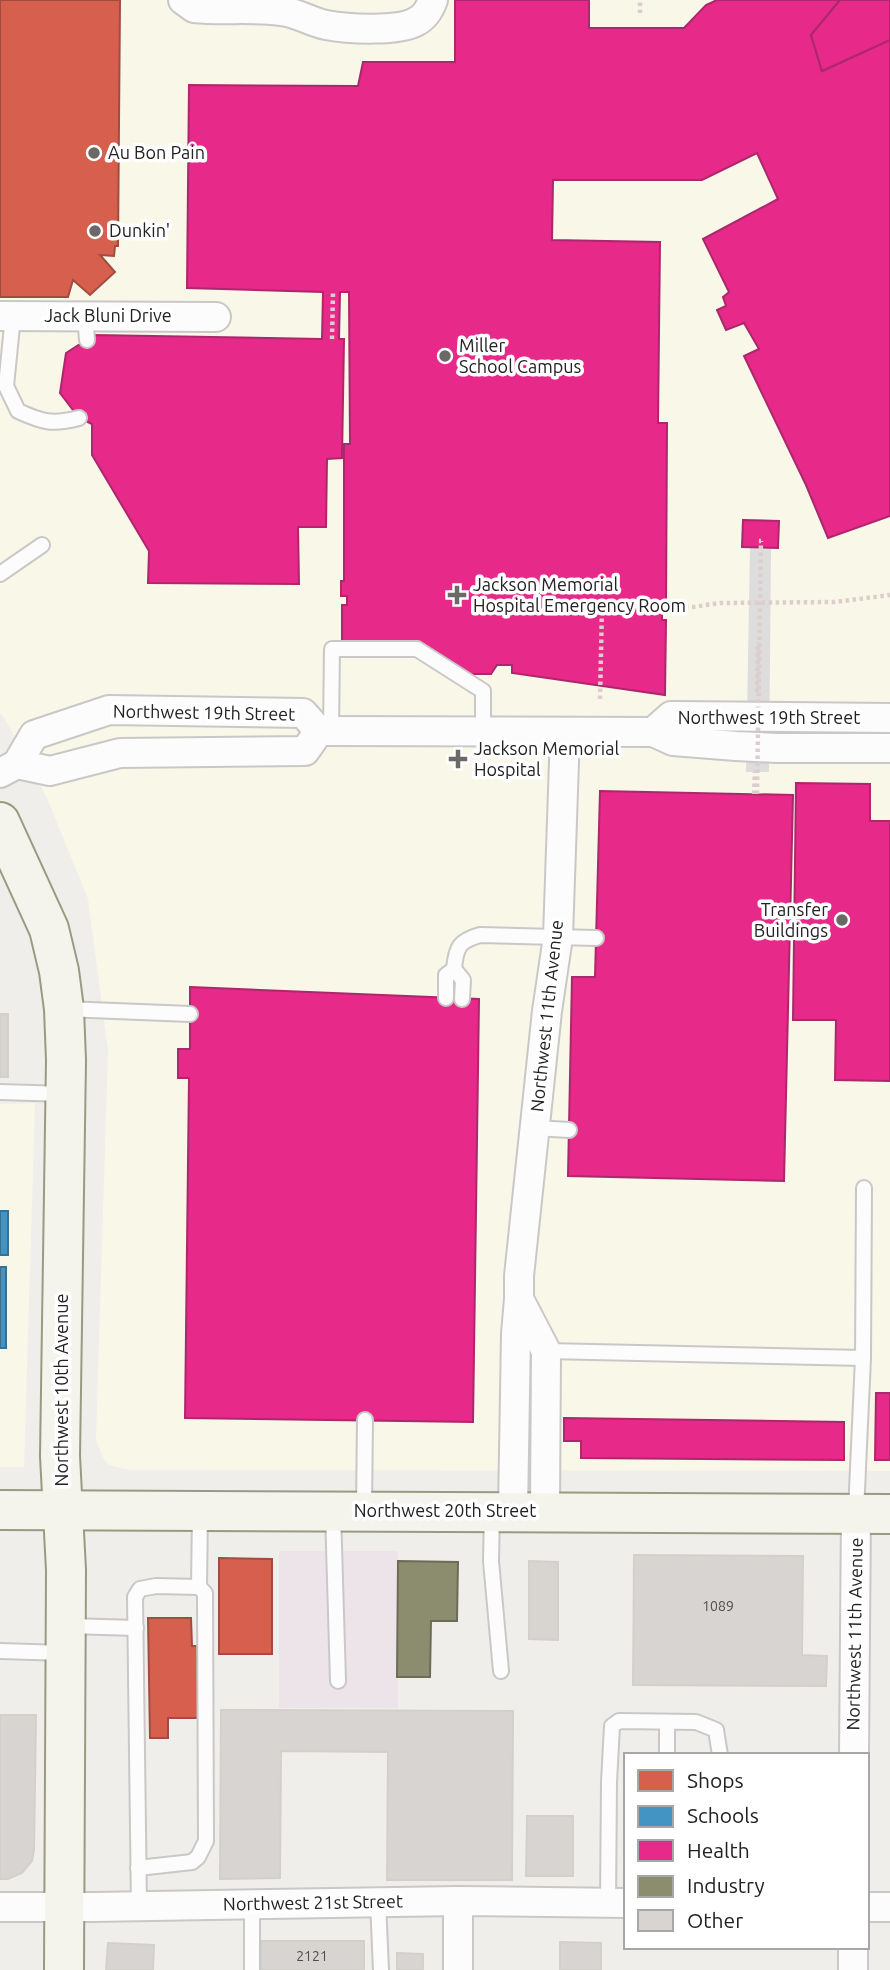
<svg xmlns="http://www.w3.org/2000/svg" width="890" height="1970" viewBox="0 0 890 1970" font-family="Ubuntu,sans-serif">
<style>
.industrial{fill:#ede4e9}
.education{fill:#f8f7e8}
.pier{fill:#dedddd}
.shops{fill:#d6604d;stroke:#a04d40;stroke-width:2}
.schools{fill:#4393c3;stroke:#397193;stroke-width:2}
.health{fill:#e7298a;stroke:#ac276b;stroke-width:2}
.industry{fill:#8c8c6e;stroke:#6c6c57;stroke-width:2}
.building{fill:#d7d4d2;stroke:#d3d0cc;stroke-width:2}
.lines{fill:none;stroke-linecap:round;stroke-linejoin:round}
.lane-casing{stroke:#c9c8c7;stroke-width:18}
.street-casing{stroke:#c9c8c7;stroke-width:32}
.secondary-casing{stroke:#999a82;stroke-width:42}
.path{stroke:#dccecd;stroke-width:4.5;stroke-dasharray:3.5 3.5;stroke-linecap:butt}
.lane{stroke:#fdfcfc;stroke-width:14}
.street{stroke:#fdfcfc;stroke-width:28}
.secondary{stroke:#f4f4ed;stroke-width:38}
.path-bridge{stroke:#dccecd;stroke-width:4.5;stroke-dasharray:3.5 3.5;stroke-linecap:butt}
.poi-dot{fill:#6a6968;stroke:#fff;stroke-width:2.5}
.labels{text-anchor:middle;stroke-width:7;stroke-linejoin:round;paint-order:stroke}
.number-label{font-size:14px;fill:#4f4e4e}
.poi-label{font-size:18px;fill:#222;stroke:#fff;text-anchor:start}
.street-label{font-size:18px;fill:#222;stroke:#fff}
</style>
<rect width="100%" height="100%" fill="#f0eeeb"/>
<rect class="industrial" x="279" y="1551" width="119" height="157"/>
<g class="education">
<polygon points="0,0 890,0 890,1471 130,1470 109,1465 103,1458 96,1440 108,1050 88,899 47,798 5,719 0,713"/>
<polygon points="35,1103 24,1467 0,1467 0,1104"/>
</g>
<polygon class="pier" points="750,548 771,548 769,772 746,772"/>
<g class="shops">
<polygon points="0,0 120,0 118,246 115,246 114,256 100,255 115,272 90,295 73,280 68,297 0,297"/>
<polygon points="219,1558 272,1559 272,1654 219,1654"/>
<polygon points="148,1618 191,1618 192,1646 197,1646 198,1718 168,1718 168,1738 150,1738"/>
</g>
<g class="schools">
<rect x="0" y="1211" width="8" height="44"/>
<rect x="0" y="1267" width="6" height="81"/>
</g>
<g class="health">
<polygon points="455,0 589,0 589,28 684,28 706,5 717,0 840,0 811,35 822,71 890,40 890,516 828,538 806,485 744,356 759,349 744,323 726,330 717,310 726,306 723,297 729,292 703,239 778,199 757,153 702,180 553,180 552,240 660,242 658,423 667,423 666,610 662,610 662,620 666,620 665,695 512,673 512,665 497,665 491,674 462,674 417,649 342,645 342,605 347,605 347,596 341,596 341,581 344,581 344,444 350,444 349,292 340,292 339,339 344,339 342,458 327,459 326,527 298,527 299,584 148,583 149,551 92,455 92,424 79,418 60,393 66,353 94,335 322,339 323,292 187,288 189,85 358,86 363,62 455,62"/>
<polygon points="840,0 890,0 890,40 822,71 811,35"/>
<polygon points="743,520 779,521 778,548 742,547"/>
<polygon points="796,783 870,784 870,821 890,821 890,1081 835,1080 836,1020 793,1020"/>
<polygon points="600,791 793,795 784,1181 568,1176 572,977 595,977"/>
<polygon points="190,987 479,999 473,1422 185,1418 189,1078 178,1078 178,1049 190,1049"/>
<polygon points="876,1393 890,1393 890,1460 875,1460"/>
<polygon points="564,1418 844,1422 844,1460 581,1458 581,1441 564,1441"/>
</g>
<polygon class="industry" points="398,1561 458,1562 457,1621 431,1621 430,1677 397,1677"/>
<g class="building">
<rect x="0" y="1014" width="8" height="63"/>
<polygon points="634,1555 803,1556 802,1655 827,1656 826,1686 633,1685"/>
<polygon points="529,1561 558,1562 558,1640 529,1639"/>
<polygon points="221,1710 513,1711 512,1880 387,1880 388,1752 281,1751 280,1878 220,1879"/>
<polygon points="0,1715 36,1715 34,1850 32,1861 22,1873 8,1879 0,1879"/>
<polygon points="527,1816 573,1816 573,1876 526,1876"/>
<rect x="261" y="1941" width="103" height="29"/>
<polygon points="560,1942 601,1943 601,1970 560,1970"/>
<polygon points="108,1943 154,1945 153,1970 106,1970"/>
<polygon points="397,1953 423,1954 423,1970 397,1970"/>
</g>
<g class="lines">
<defs>
<g id="lane">
<polyline points="85,315 87,340"/>
<path d="M 13,316 L 6,386 L 18,411 C 42,422 52,425 79,418"/>
<polyline points="0,574 42,545"/>
<polyline points="331,730 332,649 417,649 483,691 483,731"/>
<polyline points="454,969 463,980 462,999"/>
<path d="M 446,998 L 446,975 L 454,969 C 456,947 459,941 480,935 L 596,938"/>
<polyline points="65,1009 190,1014"/>
<polyline points="0,1092 65,1094"/>
<polyline points="535,1128 569,1130"/>
<polyline points="546,1351 863,1358"/>
<polyline points="364,1509 365,1420"/>
<polyline points="333,1512 338,1681"/>
<polyline points="492,1512 491,1561 501,1671"/>
<polyline points="856,1512 863,1358 864,1188"/>
<polyline points="68,1626 136,1628"/>
<polyline points="0,1651 65,1653"/>
<polyline points="667,1722 667,1755"/>
<polyline points="138,1868 192,1862 198,1857 206,1841 205,1593 199,1587 200,1512"/>
<polyline points="378,1902 381,1970"/>
<polyline points="608,1903 609,1782 612,1726 619,1721 696,1722 716,1730 720,1755"/>
<polyline points="139,1906 135,1597 140,1589 156,1586 199,1587"/>
<polyline points="252,1970 252,1904"/>
</g>
<g id="street">
<path d="M 183,0 L 194,8 C 222,11 251,7 280,11 C 297,12 310,22 326,25 C 347,29 400,32 417,21 C 425,17 430,8 433,0"/>
<polyline points="0,316 216,317"/>
<polyline points="319,731 653,732 673,741 736,746 777,748 890,748"/>
<polyline points="653,732 671,716 890,718"/>
<polyline points="17,764 50,771 120,753 305,751 319,731"/>
<polyline points="0,773 17,764 34,735 109,710 303,713 319,731"/>
<polyline points="519,1299 546,1351 545,1511"/>
<polyline points="513,1511 516,1334 519,1299 519,1276 547,1011 558,937 565,732"/>
<polyline points="854,1755 856,1513"/>
<polyline points="0,1907 93,1907 458,1901 626,1903"/>
<polyline points="867,1907 890,1907"/>
<polyline points="853,1947 853,1970"/>
<polyline points="458,1970 458,1901"/>
</g>
<g id="secondary">
<polyline points="0,822 49,929 59,971 64,1009 66,1060 60,1456 66,1570 64,1970"/>
<polyline points="0,1510 890,1514"/>
</g>
</defs>
<use href="#lane" class="lane-casing"/>
<use href="#street" class="street-casing"/>
<use href="#secondary" class="secondary-casing"/>
<g class="path">
<polyline points="640,13 640,0"/>
<polyline points="332,339 333,292"/>
<polyline points="759,541 761,541"/>
<polyline points="757,692 758,642"/>
<polyline points="600,699 602,607 693,607 720,603 835,602 890,595"/>
<polyline points="754,794 755,771"/>
</g>
<use href="#lane" class="lane"/>
<use href="#street" class="street"/>
<use href="#secondary" class="secondary"/>
<polyline class="path-bridge" points="757,794 761,541"/>
</g>
<g class="poi-dot">
<circle cx="94" cy="153" r="7"/>
<circle cx="95" cy="231" r="7"/>
<circle cx="445" cy="356" r="7"/>
<path d="M453.5 584.5h7v7h7v7h-7v7h-7v-7h-7v-7h7z"/>
<path d="M454.5 748.5h7v7h7v7h-7v7h-7v-7h-7v-7h7z"/>
<circle cx="842" cy="920" r="7"/>
</g>
<g class="labels">
<g class="number-label">
<text x="718" y="1611">1089</text>
<text x="312" y="1961">2121</text>
</g>
<g class="poi-label">
<text x="108" y="159">Au Bon Pain</text>
<text x="109" y="237">Dunkin'</text>
<text x="459" y="352">Miller<tspan x="459" dy="21">School Campus</tspan></text>
<text x="473" y="591">Jackson Memorial<tspan x="473" dy="21">Hospital Emergency Room</tspan></text>
<text x="474" y="755">Jackson Memorial<tspan x="474" dy="21">Hospital</tspan></text>
<text x="828" y="916" text-anchor="end">Transfer<tspan x="828" dy="21">Buildings</tspan></text>
</g>
<g class="street-label">
<text x="108" y="322">Jack Bluni Drive</text>
<text transform="translate(204 713) rotate(1)" y="6">Northwest 19th Street</text>
<text x="769" y="724">Northwest 19th Street</text>
<text transform="translate(547 1016) rotate(-84)" y="6">Northwest 11th Avenue</text>
<text transform="translate(62 1390) rotate(-90)" y="6">Northwest 10th Avenue</text>
<text x="445" y="1517">Northwest 20th Street</text>
<text transform="translate(855 1634) rotate(-89)" y="6">Northwest 11th Avenue</text>
<text transform="translate(313 1903) rotate(-1)" y="6">Northwest 21st Street</text>
</g>
</g>
<rect x="624" y="1753" width="245" height="196" fill="#ffffff" stroke="#a7a7a7" stroke-width="2"/>
<rect x="638" y="1770" width="35" height="21" fill="#d6604d" stroke="#a7a7a7" stroke-width="2"/>
<text x="687" y="1788" font-size="21" fill="#222222">Shops</text>
<rect x="638" y="1806" width="35" height="21" fill="#4393c3" stroke="#a7a7a7" stroke-width="2"/>
<text x="687" y="1823" font-size="21" fill="#222222">Schools</text>
<rect x="638" y="1840" width="35" height="21" fill="#e7298a" stroke="#a7a7a7" stroke-width="2"/>
<text x="687" y="1858" font-size="21" fill="#222222">Health</text>
<rect x="638" y="1876" width="35" height="21" fill="#8c8c6e" stroke="#a7a7a7" stroke-width="2"/>
<text x="687" y="1893" font-size="21" fill="#222222">Industry</text>
<rect x="638" y="1910" width="35" height="21" fill="#d7d4d2" stroke="#a7a7a7" stroke-width="2"/>
<text x="687" y="1928" font-size="21" fill="#222222">Other</text>
</svg>
